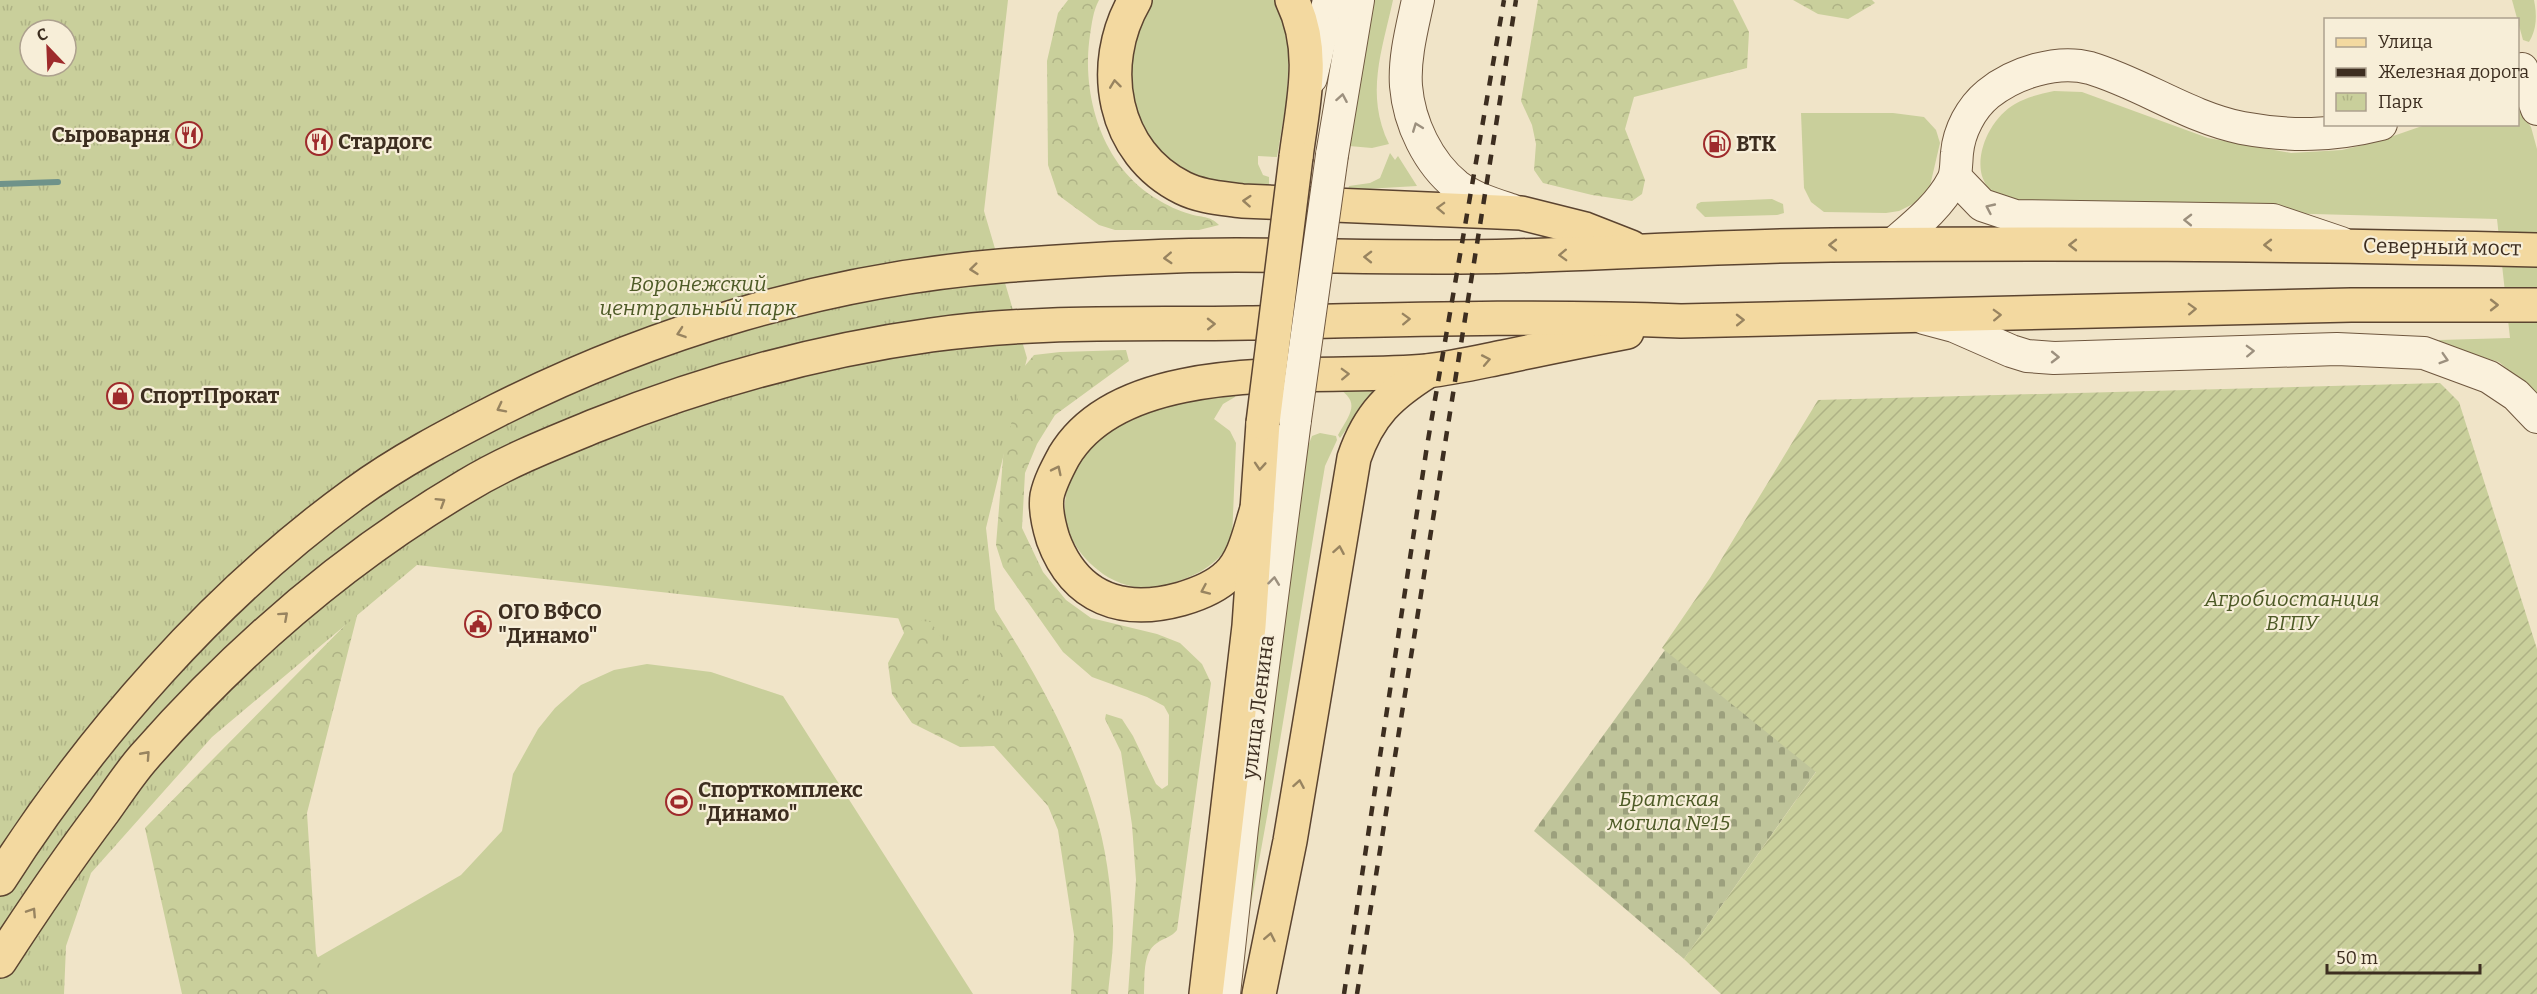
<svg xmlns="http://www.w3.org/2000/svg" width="2537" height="994" viewBox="0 0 2537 994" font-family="Bitter,serif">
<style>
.grass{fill:#c9cf9b}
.forest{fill:url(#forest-crowns)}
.cemetery{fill:url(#cemetery-stones)}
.park{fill:url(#park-tufts);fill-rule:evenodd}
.garden{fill:url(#garden-furrows)}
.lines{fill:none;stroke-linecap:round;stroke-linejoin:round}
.stream{stroke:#6f938a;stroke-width:6}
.secondary-casing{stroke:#6f573f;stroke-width:34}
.primary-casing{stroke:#5b4430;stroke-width:36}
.secondary{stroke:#faf1dc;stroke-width:32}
.primary{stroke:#f3d9a0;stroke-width:33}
.rail{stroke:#3d2e20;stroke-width:4.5;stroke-dasharray:10 10;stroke-linecap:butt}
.secondary-bridge-casing{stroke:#6f573f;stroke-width:34;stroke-linecap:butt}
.primary-bridge-casing{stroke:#5b4430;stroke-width:36;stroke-linecap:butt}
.secondary-bridge{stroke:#faf1dc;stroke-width:32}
.primary-bridge{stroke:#f3d9a0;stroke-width:33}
.oneway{stroke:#988460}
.oneway2{stroke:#9c907e}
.labels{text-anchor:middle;stroke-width:4.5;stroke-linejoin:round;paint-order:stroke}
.poi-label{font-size:21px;font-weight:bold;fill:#3d2e20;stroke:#f7eed8;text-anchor:start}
.street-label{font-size:21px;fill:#3d2e20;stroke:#f7eed8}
.park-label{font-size:21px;font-style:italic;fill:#4d5a26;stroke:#f7eed8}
</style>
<defs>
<pattern id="forest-crowns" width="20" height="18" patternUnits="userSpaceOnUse" patternTransform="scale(1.5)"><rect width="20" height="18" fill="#c9cf9b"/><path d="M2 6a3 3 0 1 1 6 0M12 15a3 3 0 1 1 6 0" fill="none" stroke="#aeb285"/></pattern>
<pattern id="cemetery-stones" width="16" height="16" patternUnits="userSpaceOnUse" patternTransform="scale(1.5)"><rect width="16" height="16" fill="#bfc49a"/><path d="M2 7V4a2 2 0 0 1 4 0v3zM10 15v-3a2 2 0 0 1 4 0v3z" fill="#9ca07d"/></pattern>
<pattern id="park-tufts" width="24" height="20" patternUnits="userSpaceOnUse" patternTransform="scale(1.5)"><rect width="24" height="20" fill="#c9cf9b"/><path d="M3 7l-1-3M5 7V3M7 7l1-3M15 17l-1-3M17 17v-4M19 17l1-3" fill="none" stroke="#aeb285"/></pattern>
<pattern id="garden-furrows" width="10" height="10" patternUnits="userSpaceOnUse" patternTransform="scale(1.5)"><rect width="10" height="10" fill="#c9cf9b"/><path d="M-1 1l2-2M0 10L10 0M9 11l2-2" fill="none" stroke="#aeb285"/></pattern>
</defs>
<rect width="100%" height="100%" fill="#f0e4c8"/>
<g class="grass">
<polygon points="1152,0 1277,0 1290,44 1286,103 1277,157 1258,156 1258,164 1263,175 1269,177 1269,192 1206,181 1186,171 1167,158 1148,135 1134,107 1129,59 1144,11"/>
<path d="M 1371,0 L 1393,0 C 1382,51 1365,94 1389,144 L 1372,148 L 1349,146 Z"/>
<path d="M 2512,0 L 2534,0 C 2537,15 2537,29 2529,42 L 2523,40 Z"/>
<path d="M 2054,91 L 2082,92 L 2208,138 L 2291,153 L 2342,150 L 2376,142 L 2425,125 L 2518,124 L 2518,109 L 2531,127 L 2537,149 L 2537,394 L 2499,362 L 2439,344 L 2439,340 L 2510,338 L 2497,219 L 2094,208 L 1996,200 C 1991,193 1985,185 1982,176 C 1975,151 1992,117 2015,104 C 2027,97 2040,94 2054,91 Z"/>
<polygon points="1801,113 1893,113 1924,117 1936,130 1940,143 1930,186 1915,203 1899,211 1886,213 1824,212 1811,202 1804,188"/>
<polygon points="1390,153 1395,160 1398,156 1417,186 1348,190 1349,186 1370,183 1380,178"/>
<polygon points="1772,199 1783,204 1784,213 1777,215 1705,217 1696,208 1697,204 1701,202"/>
<path d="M 1386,381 L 1358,413 L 1340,438 L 1338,435 C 1350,414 1362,402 1336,387 Z"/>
<path d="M 1236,391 L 1235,397 L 1223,404 L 1214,419 L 1230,431 L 1236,443 L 1232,539 C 1223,558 1204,572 1184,579 C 1175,582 1163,587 1154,588 C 1135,590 1112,582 1098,570 C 1034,519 1072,445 1134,414 C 1143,409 1155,408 1165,406 C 1189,401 1212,396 1236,391 Z"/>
<path d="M 1320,433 L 1336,436 L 1337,440 L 1325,466 C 1299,619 1277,772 1247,924 L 1247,883 L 1307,449 L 1312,436 Z"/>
<polygon points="647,664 711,672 783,696 973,994 325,994 308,963 461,875 502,831 513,774 538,729 555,708 581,685 614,670"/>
</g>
<g class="forest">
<path d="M 1068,0 L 1099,0 C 1093,11 1092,23 1090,35 C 1081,95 1102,167 1157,199 C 1166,205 1179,211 1190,214 C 1202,218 1209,215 1219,225 L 1199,230 L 1115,230 L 1099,225 L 1058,195 L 1048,165 L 1047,61 L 1058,13 Z"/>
<polygon points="1538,0 1733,0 1749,32 1747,68 1634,97 1625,129 1645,180 1642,194 1632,201 1592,195 1543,183 1534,170 1536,144 1532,125 1521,101"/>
<polygon points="1793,0 1872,0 1875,3 1848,19 1818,14"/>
<path d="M 1126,350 L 1129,361 L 1055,415 L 1037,444 L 1025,473 L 1022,528 L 1043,572 L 1066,600 L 1091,618 L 1157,634 L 1180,643 L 1202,664 L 1211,683 L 1177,930 C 1172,937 1164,938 1157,943 C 1142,952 1145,979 1144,994 L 1128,994 L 1136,880 L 1132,825 L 1121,752 L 1105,719 L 1106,714 L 1122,719 L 1133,736 L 1156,784 L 1162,789 L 1168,785 L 1169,715 L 1164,706 L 1147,697 L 1092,677 L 1063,652 L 1003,567 L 996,545 L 1007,409 L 1014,379 L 1034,355 L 1060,352 Z"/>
<path d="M 970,570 C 1018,645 1068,723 1094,809 C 1106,846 1111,886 1113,926 C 1114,948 1110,972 1108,994 L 1071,994 L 1074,935 L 1058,830 L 1048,806 L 994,746 L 960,747 L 912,723 L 892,694 L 888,663 L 904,633 L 897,615 Z"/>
<polygon points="358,612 307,813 316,953 333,994 182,994 145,828"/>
</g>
<polygon class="cemetery" points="1678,632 1820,766 1684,959 1534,831"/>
<path class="park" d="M 0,0 L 1008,0 L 984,211 L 1027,358 L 986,528 L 1010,744 L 931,622 L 417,565 L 212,737 L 91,873 L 66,946 L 64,994 L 0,994 ZM 30,30 L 66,30 L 66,66 L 30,66 Z"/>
<polygon class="garden" points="2440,383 2459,402 2537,649 2537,994 1721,994 1684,959 1816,772 1662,648 1710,578 1818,400"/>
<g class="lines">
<polyline class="stream" points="0,184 58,182"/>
<defs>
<g id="secondary">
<path d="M 1418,0 C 1412,28 1404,58 1406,86 C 1409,123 1428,163 1457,186 C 1473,198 1493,204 1511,210"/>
<polyline points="2522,69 2537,109"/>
<polyline points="1311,78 1329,0"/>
<polyline points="1332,155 1358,0"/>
<polyline points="1955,177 1982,205 2015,216 2273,220 2341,243"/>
<path d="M 1892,245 C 1914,226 1939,207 1953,180 C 1957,172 1956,161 1957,153 C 1959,131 1971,108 1988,94 C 2014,73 2057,59 2090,68 C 2143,84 2188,117 2242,128 C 2291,137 2333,136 2381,124"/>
<polyline points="1924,318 1954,326 2011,351 2027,356 2054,358 2337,349 2424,353 2489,377 2516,395 2537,417"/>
<polyline points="1224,994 1242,828 1295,420"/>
</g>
<g id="primary">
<path d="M 1135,0 C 1097,65 1112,153 1183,188 C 1201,197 1222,198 1242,201 L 1521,213 L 1585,229 L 1631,247"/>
<path d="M 1292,0 C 1317,51 1303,102 1296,157"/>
<path d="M 1257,509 C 1250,530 1245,559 1228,575 C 1216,587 1198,594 1181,599 C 1123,615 1075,599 1053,539 C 1049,526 1045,509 1047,496 C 1050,482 1057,469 1064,456 C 1125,353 1325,381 1427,371 C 1453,368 1479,362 1504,357 C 1545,348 1586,340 1627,332"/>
<path d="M 0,879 C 92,735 215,595 354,494 C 399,461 449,435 498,410 C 653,332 827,280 1000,266 C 1078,260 1158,255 1236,255 C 1328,255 1420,259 1513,256 C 1619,253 1725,246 1831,245 C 2066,243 2302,244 2537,250"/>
<path d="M 0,961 C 33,910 67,860 104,811 C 117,793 129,774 144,757 C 238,650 344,558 466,486 C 507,461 553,443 597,425 C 705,382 816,351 931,335 C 1036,320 1143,325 1248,323 C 1392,320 1537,315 1681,321 L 2351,305 L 2537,305"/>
<polyline points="1206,994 1249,626 1263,423"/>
<path d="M 1259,994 L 1290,841 L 1354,458 C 1369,414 1390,395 1428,371"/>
</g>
</defs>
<use href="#secondary" class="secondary-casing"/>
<use href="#primary" class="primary-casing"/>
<use href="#secondary" class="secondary"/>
<use href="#primary" class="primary"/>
<g class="rail">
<polyline points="1344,994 1427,446 1504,0"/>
<polyline points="1357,994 1516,0"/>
</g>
<defs>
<polyline id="secondary-bridge" points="1295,420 1332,155"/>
<polyline id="primary-bridge" points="1263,423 1296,157"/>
</defs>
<use href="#secondary-bridge" class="secondary-bridge-casing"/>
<use href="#primary-bridge" class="primary-bridge-casing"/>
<use href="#secondary-bridge" class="secondary-bridge"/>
<use href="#primary-bridge" class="primary-bridge"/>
</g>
<defs><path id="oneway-chevron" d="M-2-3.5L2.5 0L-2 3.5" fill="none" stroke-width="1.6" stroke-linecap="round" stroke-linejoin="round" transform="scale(1.5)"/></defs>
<g class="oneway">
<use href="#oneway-chevron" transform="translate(1115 84) rotate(-97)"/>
<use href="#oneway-chevron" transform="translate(1247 201) rotate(-176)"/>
<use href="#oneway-chevron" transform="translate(1441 208) rotate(-178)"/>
<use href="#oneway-chevron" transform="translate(1833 245) rotate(180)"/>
<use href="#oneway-chevron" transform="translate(2073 245) rotate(180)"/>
<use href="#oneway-chevron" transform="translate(2268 245) rotate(180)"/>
<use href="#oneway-chevron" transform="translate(1563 255) rotate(178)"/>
<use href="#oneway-chevron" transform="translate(1368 257) rotate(-179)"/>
<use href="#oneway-chevron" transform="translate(1168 258) rotate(177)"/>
<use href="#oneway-chevron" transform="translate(974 269) rotate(174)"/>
<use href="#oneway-chevron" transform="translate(2494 305)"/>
<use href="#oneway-chevron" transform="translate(2192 309) rotate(-2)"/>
<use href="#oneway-chevron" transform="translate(1997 315) rotate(-2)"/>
<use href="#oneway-chevron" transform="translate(1406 319) rotate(-2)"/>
<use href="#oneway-chevron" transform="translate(1740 320) rotate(-1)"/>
<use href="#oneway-chevron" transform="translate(1211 324) rotate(-1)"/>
<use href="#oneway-chevron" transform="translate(681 333) rotate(161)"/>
<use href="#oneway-chevron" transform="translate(1486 360) rotate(-11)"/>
<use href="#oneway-chevron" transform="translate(1345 374) rotate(-2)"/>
<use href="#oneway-chevron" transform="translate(501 408) rotate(153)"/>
<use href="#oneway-chevron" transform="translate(1260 466) rotate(94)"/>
<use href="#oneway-chevron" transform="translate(1057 470) rotate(-64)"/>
<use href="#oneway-chevron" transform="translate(441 502) rotate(-32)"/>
<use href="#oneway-chevron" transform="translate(1339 550) rotate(-80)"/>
<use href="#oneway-chevron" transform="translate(1205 590) rotate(156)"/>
<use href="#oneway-chevron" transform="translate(284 616) rotate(-42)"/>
<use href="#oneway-chevron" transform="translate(146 755) rotate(-48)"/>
<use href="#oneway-chevron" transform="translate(1299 784) rotate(-80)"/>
<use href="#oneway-chevron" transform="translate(32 912) rotate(-57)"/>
<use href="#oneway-chevron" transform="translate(1270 937) rotate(-79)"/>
</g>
<g class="oneway2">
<use href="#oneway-chevron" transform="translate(1342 98) rotate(-80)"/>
<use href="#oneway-chevron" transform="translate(1417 127) rotate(-111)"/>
<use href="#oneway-chevron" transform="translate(1990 208) rotate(-155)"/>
<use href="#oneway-chevron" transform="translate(2188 220) rotate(-179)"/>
<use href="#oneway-chevron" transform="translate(2250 351) rotate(-2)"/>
<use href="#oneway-chevron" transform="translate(2055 357) rotate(1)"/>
<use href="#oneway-chevron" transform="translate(2444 359) rotate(17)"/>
<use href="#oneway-chevron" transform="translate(1274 581) rotate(-83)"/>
</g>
<defs>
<symbol id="restaurant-ring" viewBox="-11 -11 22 22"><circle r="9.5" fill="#f7eed8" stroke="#9e2a2b" stroke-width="1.5"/><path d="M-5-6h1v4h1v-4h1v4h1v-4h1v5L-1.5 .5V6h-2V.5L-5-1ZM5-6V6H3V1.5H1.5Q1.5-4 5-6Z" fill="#9e2a2b"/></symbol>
<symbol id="fuel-ring" viewBox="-11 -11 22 22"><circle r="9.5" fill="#f7eed8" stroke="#9e2a2b" stroke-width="1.5"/><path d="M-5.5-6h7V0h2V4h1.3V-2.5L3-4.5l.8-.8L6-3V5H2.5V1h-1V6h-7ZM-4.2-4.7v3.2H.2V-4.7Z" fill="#9e2a2b"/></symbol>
<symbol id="shop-ring" viewBox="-11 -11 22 22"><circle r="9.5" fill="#f7eed8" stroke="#9e2a2b" stroke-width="1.5"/><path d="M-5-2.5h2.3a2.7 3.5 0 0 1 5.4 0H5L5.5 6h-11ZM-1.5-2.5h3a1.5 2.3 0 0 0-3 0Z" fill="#9e2a2b"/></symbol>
<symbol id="civic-ring" viewBox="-11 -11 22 22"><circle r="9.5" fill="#f7eed8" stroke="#9e2a2b" stroke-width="1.5"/><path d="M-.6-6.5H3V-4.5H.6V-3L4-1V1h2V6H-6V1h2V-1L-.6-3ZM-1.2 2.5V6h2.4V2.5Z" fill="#9e2a2b"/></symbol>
<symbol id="stadium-ring" viewBox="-11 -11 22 22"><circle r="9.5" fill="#f7eed8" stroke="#9e2a2b" stroke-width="1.5"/><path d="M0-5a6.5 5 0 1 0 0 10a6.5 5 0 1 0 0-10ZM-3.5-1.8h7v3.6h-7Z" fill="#9e2a2b"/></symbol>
</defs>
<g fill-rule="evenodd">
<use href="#restaurant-ring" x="174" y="120" width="30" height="30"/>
<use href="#restaurant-ring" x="304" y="127" width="30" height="30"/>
<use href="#fuel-ring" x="1702" y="129" width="30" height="30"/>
<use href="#shop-ring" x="105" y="381" width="30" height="30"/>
<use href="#civic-ring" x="463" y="609" width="30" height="30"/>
<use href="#stadium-ring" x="664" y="787" width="30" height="30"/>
</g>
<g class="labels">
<g class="poi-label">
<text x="170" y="142" text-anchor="end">Сыроварня</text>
<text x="338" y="149">Стардогс</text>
<text x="1736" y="151">ВТК</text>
<text x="140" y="403">СпортПрокат</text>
<text x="498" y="619">ОГО ВФСО<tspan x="498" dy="24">"Динамо"</tspan></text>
<text x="698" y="797">Спорткомплекс<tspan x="698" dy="24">"Динамо"</tspan></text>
</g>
<g class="street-label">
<text transform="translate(2442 247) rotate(1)" y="7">Северный мост</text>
<text transform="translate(1258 707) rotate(-83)" y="7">улица Ленина</text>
</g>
<g class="park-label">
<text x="698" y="291">Воронежский<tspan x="698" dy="24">центральный парк</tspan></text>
<text x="2292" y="606">Агробиостанция<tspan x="2292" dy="24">ВГПУ</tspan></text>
<text x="1669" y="806">Братская<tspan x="1669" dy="24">могила №15</tspan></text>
</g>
</g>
<rect x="2324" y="18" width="195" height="108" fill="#f7eed8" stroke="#ada18e" stroke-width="1.5"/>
<rect x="2336" y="38" width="30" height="9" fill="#f3d9a0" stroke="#ada18e" stroke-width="1.5"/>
<text x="2378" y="48" font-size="18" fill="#3d2e20">Улица</text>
<rect x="2336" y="68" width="30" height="9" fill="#3d2e20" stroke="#ada18e" stroke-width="1.5"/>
<text x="2378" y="78" font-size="18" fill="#3d2e20">Железная дорога</text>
<rect x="2336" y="93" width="30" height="18" fill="url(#park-tufts)" stroke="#ada18e" stroke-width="1.5"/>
<text x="2378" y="108" font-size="18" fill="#3d2e20">Парк</text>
<g transform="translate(48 48) rotate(337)"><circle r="28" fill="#f7eed8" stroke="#ada18e" stroke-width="1.5"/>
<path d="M0-4.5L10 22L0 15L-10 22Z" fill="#9e2a2b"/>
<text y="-9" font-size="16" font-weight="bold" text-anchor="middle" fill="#3d2e20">С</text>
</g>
<path d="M2327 964v9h153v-9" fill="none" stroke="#3d2e20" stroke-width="3"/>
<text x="2336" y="964" font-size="18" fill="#3d2e20" stroke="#f7eed8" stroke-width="4.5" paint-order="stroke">50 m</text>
</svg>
